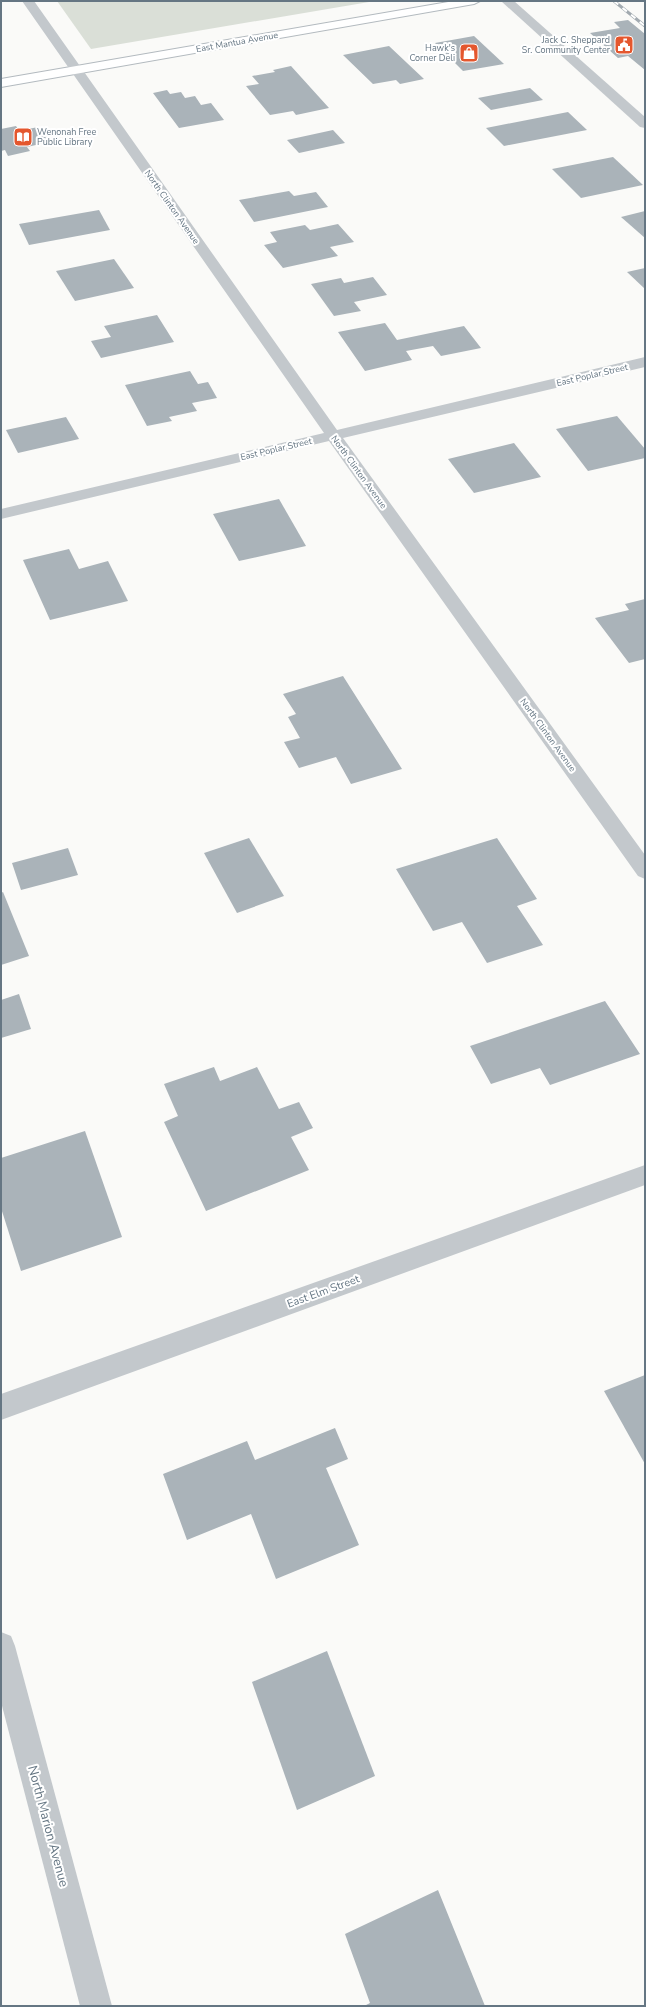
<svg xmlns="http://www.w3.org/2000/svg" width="646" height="2007" viewBox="0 0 646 2007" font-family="'Nunito Sans',sans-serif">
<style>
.green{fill:#dadfd7}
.building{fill:#aab3b9}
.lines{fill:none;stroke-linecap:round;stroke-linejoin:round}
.secondary-casing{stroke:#b3babf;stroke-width:2}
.street{fill:#c3c8cc;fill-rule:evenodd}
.secondary{fill:#fff;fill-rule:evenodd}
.rail-casing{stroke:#a2aab0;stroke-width:3}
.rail{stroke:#fff;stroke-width:2;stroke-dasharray:5.5;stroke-linecap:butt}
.labels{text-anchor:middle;stroke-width:4;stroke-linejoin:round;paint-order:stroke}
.far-poi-label{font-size:9px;fill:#657683;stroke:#fff;text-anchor:end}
.far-street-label{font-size:9px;fill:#657683;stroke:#fff}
.street-label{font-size:11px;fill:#657683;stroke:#fff}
.near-street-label{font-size:13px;fill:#657683;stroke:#fff}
</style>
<rect width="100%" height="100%" fill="#fafaf8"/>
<polygon class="green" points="57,1 375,1 91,49"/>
<g class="building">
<polygon points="628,20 645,34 645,70 628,56 618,58 590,33 620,28 614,22"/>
<polygon points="474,36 504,64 463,71 435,43"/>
<polygon points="389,46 424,79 400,84 396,80 373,84 343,55"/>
<polygon points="291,66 329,108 296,115 293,111 270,115 246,86 259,84 252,76 275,72 273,70"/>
<polygon points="530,88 543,100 491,110 478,98"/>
<polygon points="167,90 170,94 181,92 185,98 195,96 201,105 211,103 224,120 179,128 153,93"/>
<polygon points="568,112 587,130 504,146 486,128"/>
<polygon points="16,126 19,131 38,127 49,142 27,147 30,151 8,156 5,150 1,151 1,129"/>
<polygon points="333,130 345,143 299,153 287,140"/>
<polygon points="613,157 643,185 581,198 552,169"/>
<polygon points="289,191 294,196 316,192 328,207 254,222 239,200"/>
<polygon points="99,210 110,230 29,245 19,224"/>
<polygon points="645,211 645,238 621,217"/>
<polygon points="338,224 354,242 330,247 338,256 283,268 264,245 277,242 270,232 305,225 310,230"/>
<polygon points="114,259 134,288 75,301 56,271"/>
<polygon points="645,268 645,289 627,272"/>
<polygon points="373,277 387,295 354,302 361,311 334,316 311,284 341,278 344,283"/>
<polygon points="157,315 174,342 101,358 91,341 111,337 104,326"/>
<polygon points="385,323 397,340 464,326 481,348 441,356 433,346 406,351 412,360 365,371 338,332"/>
<polygon points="190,371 198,384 208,382 217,398 192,403 197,411 169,417 172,421 147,426 125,385"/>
<polygon points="617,416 645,449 645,458 588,471 556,429"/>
<polygon points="66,417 79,439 18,453 6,430"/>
<polygon points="514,443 541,477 474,493 448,459"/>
<polygon points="279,499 306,546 239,561 213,514"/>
<polygon points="69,549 79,569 108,561 128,601 50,620 23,560"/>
<polygon points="645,599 645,659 629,663 595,618 629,610 625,604"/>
<polygon points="343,676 402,769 351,784 336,757 299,768 284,742 300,738 288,717 296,714 283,694"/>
<polygon points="249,838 284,896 237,913 204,853"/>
<polygon points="497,838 537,899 517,906 543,945 487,963 462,922 433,931 396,869"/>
<polygon points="68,848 78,875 21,890 12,863"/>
<polygon points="3,892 29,956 1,965 1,893"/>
<polygon points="19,994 31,1029 1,1038 1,1000"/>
<polygon points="605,1001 640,1054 550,1085 540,1068 491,1084 470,1046"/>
<polygon points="214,1067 220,1081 257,1067 279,1109 299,1102 313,1128 291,1137 309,1170 206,1211 164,1122 178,1116 164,1084"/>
<polygon points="85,1131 122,1237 21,1271 1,1208 1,1158"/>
<polygon points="645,1375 645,1464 604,1391"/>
<polygon points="335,1428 348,1459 326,1468 359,1545 276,1579 251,1514 187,1540 163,1474 247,1441 255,1460"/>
<polygon points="327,1651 375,1776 297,1810 252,1682"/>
<polygon points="438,1890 485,2006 364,2006 370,2003 345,1934"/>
</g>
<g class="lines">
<defs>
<polygon id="secondary" points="454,1 480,1 474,4 1,87 1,79"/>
</defs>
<use href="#secondary" class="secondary-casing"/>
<g class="street">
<polygon points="22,1 34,1 337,430 645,357 645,367 343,438 645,855 645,879 638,876 329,441 1,519 1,509 324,433"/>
<polygon points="501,1 514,1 645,117 645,128 640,127"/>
<polygon points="645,1165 645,1185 1,1420 1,1394"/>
<polygon points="1,1632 11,1636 15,1646 112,2006 80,2006 1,1702"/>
</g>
<use href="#secondary" class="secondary"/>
<defs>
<polyline id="rail" points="614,1 645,26"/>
</defs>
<use href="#rail" class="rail-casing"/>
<use href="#rail" class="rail"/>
</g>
<defs>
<symbol id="civic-square" viewBox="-11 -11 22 22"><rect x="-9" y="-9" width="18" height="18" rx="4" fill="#e4572e" stroke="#fff"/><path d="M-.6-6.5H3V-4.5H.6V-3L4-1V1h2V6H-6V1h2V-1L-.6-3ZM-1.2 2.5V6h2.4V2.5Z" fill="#fff"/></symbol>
<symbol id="shop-square" viewBox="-11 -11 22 22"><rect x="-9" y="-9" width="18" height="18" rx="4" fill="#e4572e" stroke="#fff"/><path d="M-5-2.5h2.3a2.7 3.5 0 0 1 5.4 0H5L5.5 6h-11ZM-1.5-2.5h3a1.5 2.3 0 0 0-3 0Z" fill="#fff"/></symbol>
<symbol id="library-square" viewBox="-11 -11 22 22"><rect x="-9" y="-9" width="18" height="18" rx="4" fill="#e4572e" stroke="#fff"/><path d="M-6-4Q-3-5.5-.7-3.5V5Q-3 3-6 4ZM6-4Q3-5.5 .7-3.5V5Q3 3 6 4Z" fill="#fff"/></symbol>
</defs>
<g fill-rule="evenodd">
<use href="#civic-square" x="613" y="34" width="22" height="22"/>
<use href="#shop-square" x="458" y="42" width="22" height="22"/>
<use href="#library-square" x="12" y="126" width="22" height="22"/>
</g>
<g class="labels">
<g class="far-poi-label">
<text x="610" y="43">Jack C. Sheppard<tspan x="610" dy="10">Sr. Community Center</tspan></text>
<text x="455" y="51">Hawk's<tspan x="455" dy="10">Corner Deli</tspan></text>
<text x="37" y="135" text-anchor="start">Wenonah Free<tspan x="37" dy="10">Public Library</tspan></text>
</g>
<g class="far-street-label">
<text transform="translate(237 42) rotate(-10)" y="3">East Mantua Avenue</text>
<text transform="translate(172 207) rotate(55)" y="3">North Clinton Avenue</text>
<text transform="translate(592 375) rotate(-13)" y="3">East Poplar Street</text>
<text transform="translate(276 449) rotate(-13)" y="3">East Poplar Street</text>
<text transform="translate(359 472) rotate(54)" y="3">North Clinton Avenue</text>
<text transform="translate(548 735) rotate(54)" y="3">North Clinton Avenue</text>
</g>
<g class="street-label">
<text transform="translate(323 1291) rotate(-20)" y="4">East Elm Street</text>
</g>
<g class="near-street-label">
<text transform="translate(49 1826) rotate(75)" y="5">North Marion Avenue</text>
</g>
</g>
<rect width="646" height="2007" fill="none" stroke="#657683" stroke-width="4"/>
</svg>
